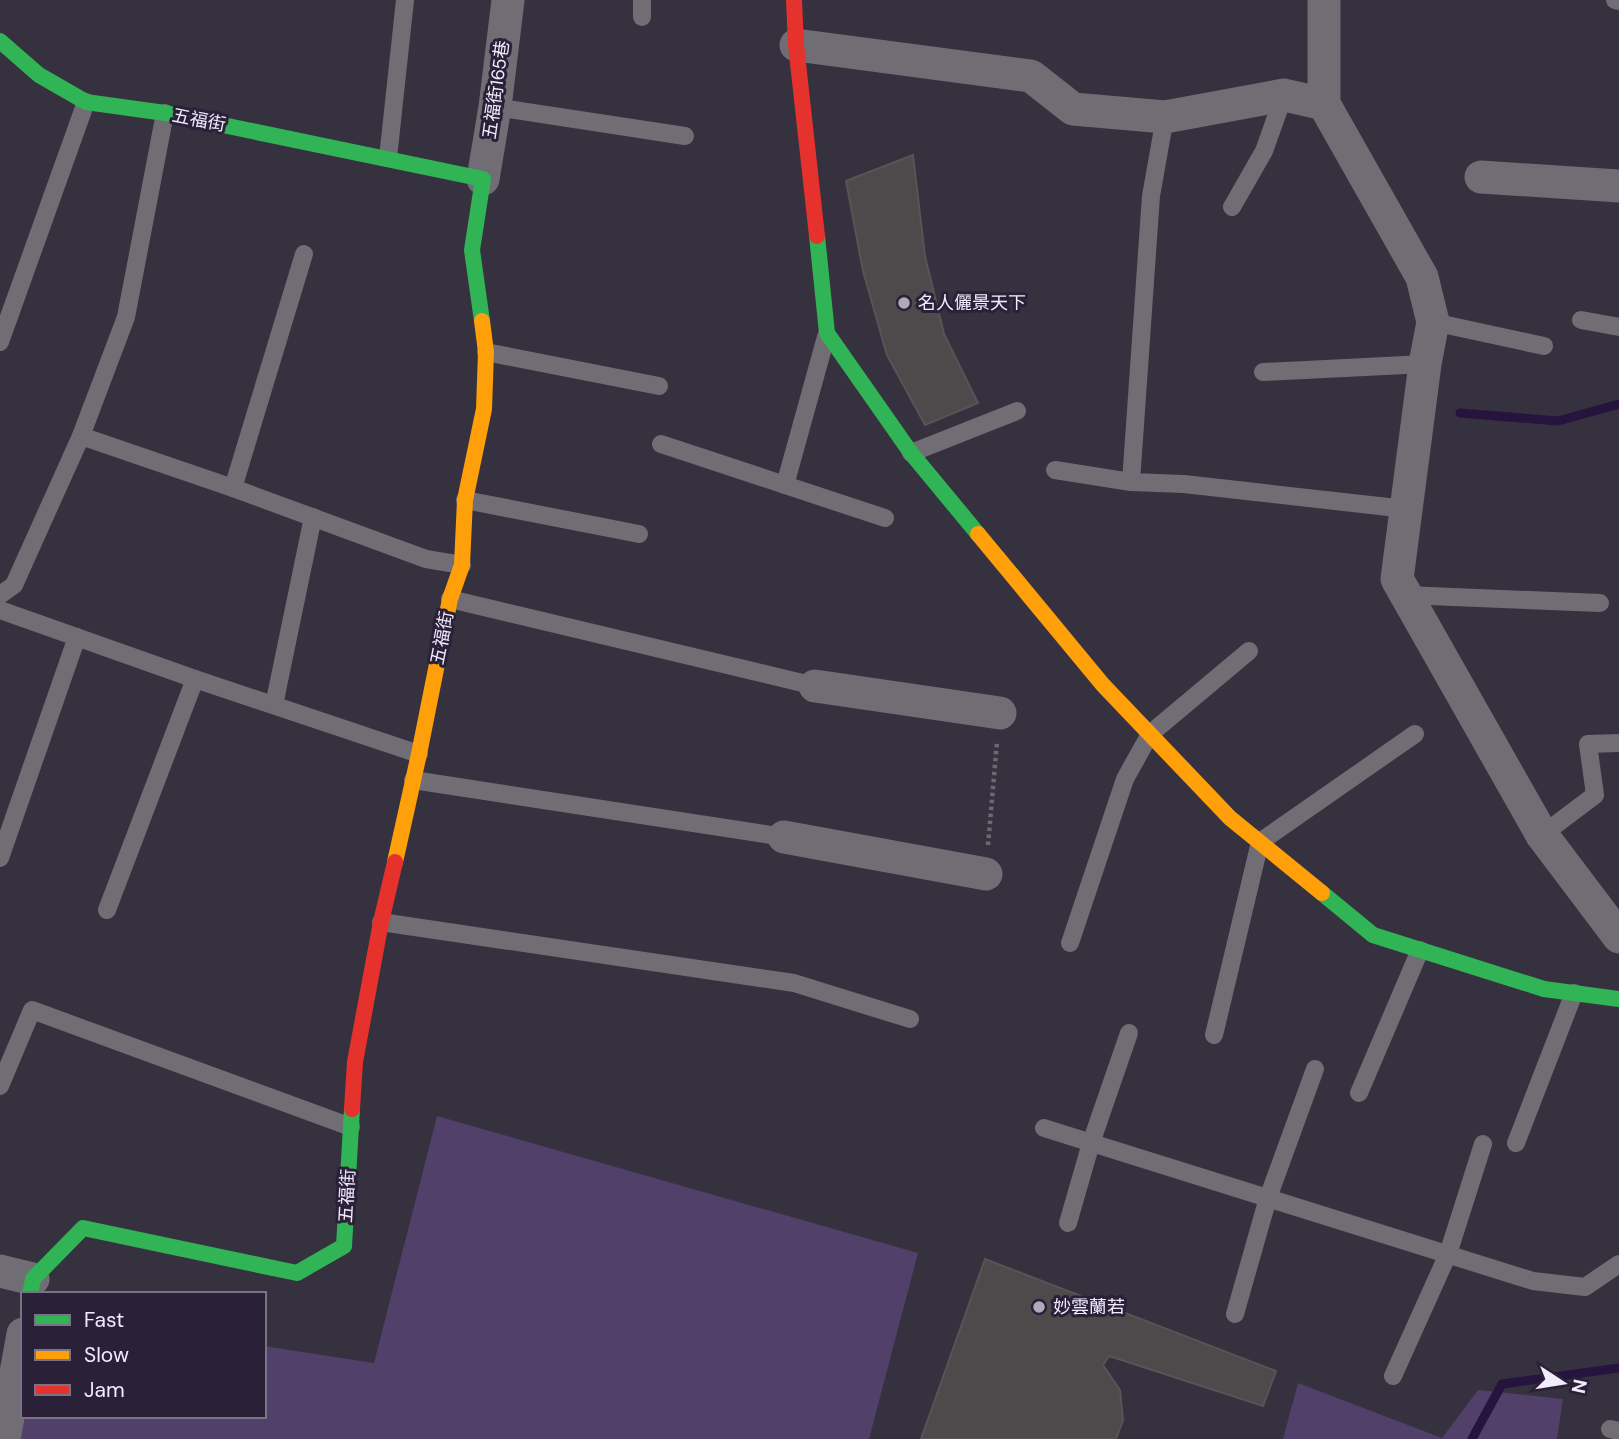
<svg xmlns="http://www.w3.org/2000/svg" width="1619" height="1439" viewBox="0 0 1619 1439" font-family="'DM Sans','Noto Sans TC',sans-serif">
<style>
.green{fill:#50406a}
.lines{fill:none;stroke-linecap:round;stroke-linejoin:round}
.stream{stroke:#26133e;stroke-width:9}
.building{fill:#4c4a4a;stroke:#565555;stroke-width:2}
.path{stroke:#6b6870;stroke-width:4.5;stroke-dasharray:3.5 3.5;stroke-linecap:butt}
.lane{stroke:#706d74;stroke-width:18}
.street{stroke:#706d74;stroke-width:33}
.fast{stroke:#30b455;stroke-width:16}
.slow{stroke:#ff9f0a;stroke-width:16}
.jam{stroke:#e5322d;stroke-width:16}
.poi-dot{fill:#afaaba;stroke:#2a2139;stroke-width:2.5}
.labels{text-anchor:middle;stroke-width:6;stroke-linejoin:round;paint-order:stroke}
.street-label{font-size:18px;fill:#f1ebfc;stroke:#2a2139}
.poi-label{font-size:18px;fill:#f1ebfc;stroke:#2a2139;text-anchor:start}
</style>
<rect width="100%" height="100%" fill="#35313e"/>
<g class="green">
<polygon points="437,1116 918,1253 869,1439 0,1439 23,1416 264,1416 264,1346 374,1363"/>
<polygon points="1298,1383 1442,1438 1478,1390 1563,1399 1557,1439 1283,1439"/>
</g>
<g class="lines">
<g class="stream">
<polyline points="1460,413 1558,421 1619,404"/>
<polyline points="1472,1439 1502,1384 1619,1368"/>
</g>
</g>
<g class="building">
<polygon points="913,155 925,256 944,334 978,403 925,425 887,355 863,271 846,181"/>
<polygon points="985,1259 1276,1371 1263,1406 1109,1356 1103,1365 1120,1390 1123,1420 1116,1439 921,1439"/>
</g>
<g class="lines">
<polyline class="path" points="988,845 997,742"/>
<g class="lane">
<polyline points="1615,0 1619,1"/>
<polyline points="642,17 642,0"/>
<polyline points="495,107 685,136"/>
<polyline points="1165,117 1151,196 1131,482 1184,484 1406,509"/>
<polyline points="388,158 405,0"/>
<polyline points="1232,207 1264,151 1284,95"/>
<polyline points="1581,320 1619,327"/>
<polyline points="1433,322 1544,346"/>
<polyline points="0,342 86,102"/>
<polyline points="486,352 659,386"/>
<polyline points="1263,372 1425,364"/>
<polyline points="81,436 233,488 426,559 462,565"/>
<polyline points="661,444 885,518"/>
<polyline points="911,453 1017,411"/>
<polyline points="1055,470 1131,482"/>
<polyline points="785,485 826,337"/>
<polyline points="233,488 304,254"/>
<polyline points="465,500 639,534"/>
<polyline points="0,595 14,585 81,436 126,317 165,113"/>
<polyline points="1405,595 1600,603"/>
<polyline points="450,599 815,686"/>
<polyline points="0,610 195,679 419,754"/>
<polyline points="274,705 313,517"/>
<polyline points="413,780 784,837"/>
<polyline points="1542,835 1595,795 1588,744 1619,743"/>
<polyline points="0,858 77,637"/>
<polyline points="107,910 195,679"/>
<polyline points="381,922 794,983 910,1019"/>
<polyline points="1070,943 1125,779 1150,734 1249,651"/>
<polyline points="1214,1035 1260,842 1415,734"/>
<polyline points="0,1086 32,1010 351,1127"/>
<polyline points="1359,1093 1420,950"/>
<polyline points="1044,1128 1533,1281 1585,1287 1619,1264"/>
<polyline points="1516,1143 1574,993"/>
<polyline points="1068,1223 1091,1143 1129,1033"/>
<polyline points="1235,1314 1268,1198 1315,1069"/>
<polyline points="1393,1376 1448,1254 1483,1144"/>
<polyline points="1610,1429 1619,1431"/>
</g>
<g class="street">
<polyline points="1324,0 1324,104 1422,277 1433,322 1425,364 1397,579 1542,835 1619,937"/>
<polyline points="796,45 1031,76 1073,109 1165,117 1284,95 1324,104"/>
<polyline points="1481,177 1619,186"/>
<polyline points="483,179 495,107 508,0"/>
<polyline points="815,686 1000,713"/>
<polyline points="784,837 986,874"/>
<polyline points="0,1271 33,1279"/>
<polyline points="4,1439 23,1334"/>
</g>
<g class="fast">
<polyline points="0,41 39,75 86,102 165,113 483,179 472,250 482,321"/>
<polyline points="817,236 827,333 911,453 978,534"/>
<polyline points="1322,893 1373,935 1544,989 1619,999"/>
<polyline points="30,1294 33,1279 83,1228 297,1273 344,1246 352,1109"/>
</g>
<g class="slow">
<polyline points="978,534 1103,685 1230,818 1322,893"/>
<polyline points="395,862 419,754 450,599 462,565 465,500 484,409 486,352 482,321"/>
</g>
<g class="jam">
<polyline points="794,0 796,45 817,236"/>
<polyline points="352,1109 355,1062 381,922 395,862"/>
</g>
</g>
<g class="poi-dot">
<circle cx="904" cy="303" r="7"/>
<circle cx="1039" cy="1307" r="7"/>
</g>
<g class="labels">
<g class="street-label">
<text transform="translate(496 90) rotate(-82)" y="6">五福街165巷</text>
<text transform="translate(199 120) rotate(11)" y="6">五福街</text>
<text transform="translate(442 638) rotate(-79)" y="6">五福街</text>
<text transform="translate(347 1196) rotate(-87)" y="6">五福街</text>
</g>
<g class="poi-label">
<text x="918" y="309">名人儷景天下</text>
<text x="1053" y="1313">妙雲蘭若</text>
</g>
</g>
<rect x="21" y="1292" width="245" height="126" fill="#2a2139" stroke="#7a7287" stroke-width="2"/>
<rect x="35" y="1315" width="35" height="10" fill="#30b455" stroke="#7a7287" stroke-width="2"/>
<text x="84" y="1327" font-size="21" fill="#f1ebfc">Fast</text>
<rect x="35" y="1350" width="35" height="10" fill="#ff9f0a" stroke="#7a7287" stroke-width="2"/>
<text x="84" y="1362" font-size="21" fill="#f1ebfc">Slow</text>
<rect x="35" y="1385" width="35" height="10" fill="#e5322d" stroke="#7a7287" stroke-width="2"/>
<text x="84" y="1397" font-size="21" fill="#f1ebfc">Jam</text>
<g transform="translate(1563 1383) rotate(102)" stroke="#2a2139" stroke-width="5" paint-order="stroke">
<path d="M0-5L12 26L0 18L-12 26Z" fill="#f1ebfc"/>
<text y="-10" font-size="19" font-weight="bold" text-anchor="middle" fill="#f1ebfc">N</text>
</g>
</svg>
